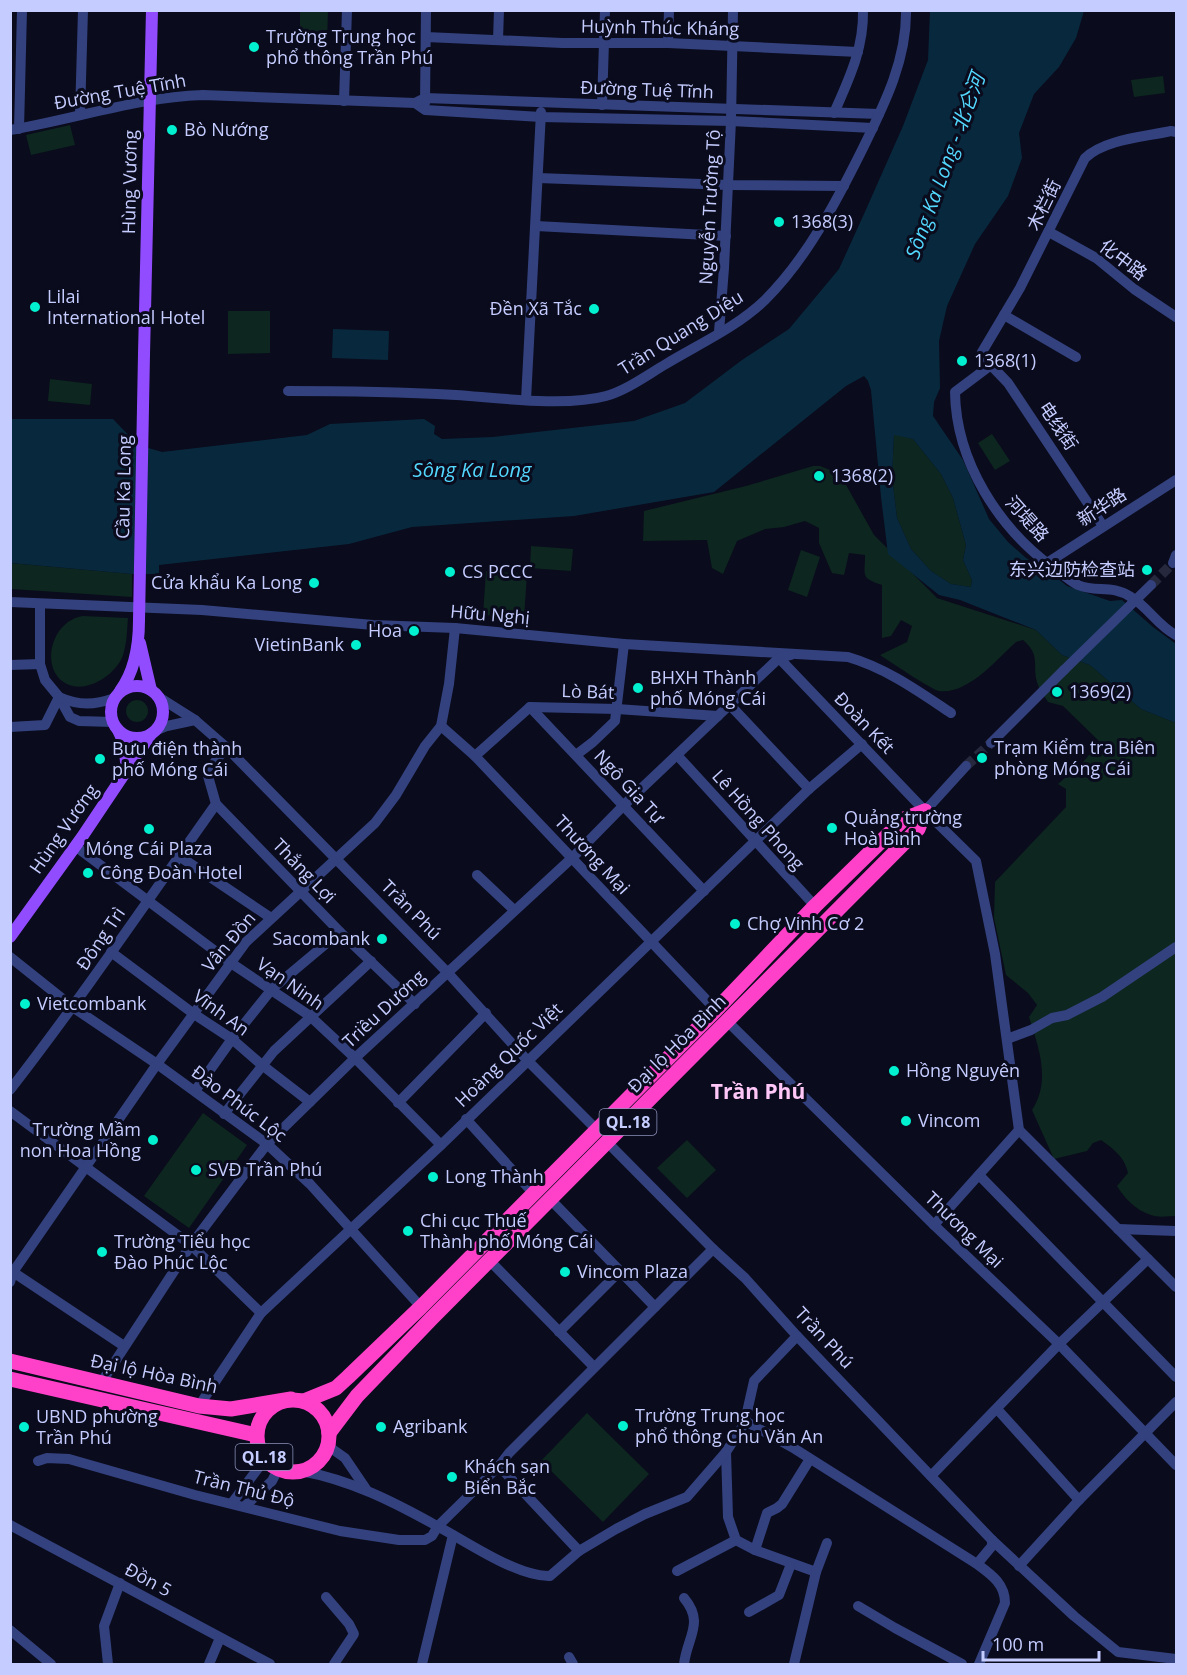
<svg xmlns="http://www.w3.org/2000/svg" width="1187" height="1675" viewBox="0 0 1187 1675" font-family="'Open Sans','Noto Sans SC',sans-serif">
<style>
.green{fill:#0d261f}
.water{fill:#08293d;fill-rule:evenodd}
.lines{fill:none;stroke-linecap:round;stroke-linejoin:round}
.minor-tunnel{stroke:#26283e;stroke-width:10;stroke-dasharray:10 5;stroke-linecap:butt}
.minor{stroke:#33417e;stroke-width:10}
.major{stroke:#924cff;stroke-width:12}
.highway{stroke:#ff40c8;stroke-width:15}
.minor-bridge{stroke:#33417e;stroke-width:10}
.major-bridge{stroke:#924cff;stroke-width:12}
.poi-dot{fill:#00f0d0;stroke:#0a0b1c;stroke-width:2}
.labels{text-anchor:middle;stroke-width:6;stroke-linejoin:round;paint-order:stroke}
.shield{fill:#0a0b1c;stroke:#8d92bb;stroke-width:1.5}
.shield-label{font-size:16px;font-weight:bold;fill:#c5ccff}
.street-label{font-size:18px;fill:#c5ccff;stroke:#0a0b1c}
.poi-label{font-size:18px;fill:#c5ccff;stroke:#0a0b1c;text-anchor:start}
.water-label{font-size:20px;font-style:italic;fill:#53d8ff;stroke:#0a0b1c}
.quarter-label{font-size:21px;font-weight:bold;fill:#ffc7f8;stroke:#0a0b1c}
</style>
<rect width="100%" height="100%" fill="#0a0b1c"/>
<g class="green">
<polygon points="300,11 328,11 327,44 300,43"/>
<polygon points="1163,76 1165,93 1134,97 1131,80"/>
<polygon points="70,125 75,145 31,155 26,135"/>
<polygon points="228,311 270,311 270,353 228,354"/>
<polygon points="50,379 92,384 90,405 48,401"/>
<polygon points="894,434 913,439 941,474 953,498 966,545 963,560 972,580 971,587 951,584 931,571 911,549 897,518 892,477"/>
<polygon points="992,434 1010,461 995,470 978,443"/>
<path d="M 813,466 L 820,466 L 835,472 L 845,483 L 874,535 L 937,598 L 1036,630 L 1062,655 L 1090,665 L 1141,709 L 1176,723 L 1176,1216 C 1169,1216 1158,1218 1151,1215 C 1137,1211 1124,1198 1117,1186 L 1128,1173 C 1125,1158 1114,1149 1101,1140 L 1093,1143 L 1087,1151 L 1054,1159 L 1032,1110 C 1051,1081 1039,1048 1029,1017 L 1037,1005 L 1028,993 L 1006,975 L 994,918 L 995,882 L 1066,807 L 1066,789 L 1058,784 L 1084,761 L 1100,742 L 1063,706 L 1048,702 C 1045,697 1040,691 1038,685 C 1031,666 1042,656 1023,640 L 1016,642 C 997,659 968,695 939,691 C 932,690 889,661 880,655 L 907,642 L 912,626 L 901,620 L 891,636 L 882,638 L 882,585 C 860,578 865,576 865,555 L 849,553 L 844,575 L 832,573 L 819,543 L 819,528 L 805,521 L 784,527 L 765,529 L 737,541 L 723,574 L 712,568 L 707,540 L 643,541 L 644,511 L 746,486 Z"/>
<polygon points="531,546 573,549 571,571 530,568"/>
<polygon points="801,550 820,557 807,597 788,590"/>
<polygon points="10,563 132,574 132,597 11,589"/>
<polygon points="486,571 527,574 524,618 483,615"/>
<path d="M 83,616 L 128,618 C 127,630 127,643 123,655 C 116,676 82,697 62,681 C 40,662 54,620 83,616 Z"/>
<circle cx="137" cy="711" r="11"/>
<polygon points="203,1113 247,1145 189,1228 144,1196"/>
<polygon points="687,1140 716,1170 687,1198 657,1168"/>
<polygon points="587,1413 649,1474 603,1522 541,1461"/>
</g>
<g class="water">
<path d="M 930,11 L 1084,11 L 1076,38 L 1059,67 L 1034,94 L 1019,133 L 1022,158 L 1008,196 L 975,244 L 947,306 L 939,341 L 940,388 L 934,402 L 933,416 L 963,460 L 989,519 L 1008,542 L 1026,558 L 1046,569 L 1067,586 L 1110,601 L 1122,600 L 1153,627 L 1176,644 L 1176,723 L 1141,709 L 1090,665 L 1062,655 L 1036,630 L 960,600 L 939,595 L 888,554 L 881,497 L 871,390 L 868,381 L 864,376 L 846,386 L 714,492 L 574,516 L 412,527 L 349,544 L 159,565 L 159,574 L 132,574 L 11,563 L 10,419 L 113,419 L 138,445 L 162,452 L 307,435 L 330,424 L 424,419 L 435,426 L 434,434 L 442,439 L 493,437 L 634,421 L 685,403 L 742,360 L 789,329 L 839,269 L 864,214 L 903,126 L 928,60 ZM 894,435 L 913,439 L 941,474 L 953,498 L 966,545 L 963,560 L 972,580 L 971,587 L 951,584 L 931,571 L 911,549 L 897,518 L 892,477 Z"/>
<polygon points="333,329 389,331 388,360 332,358"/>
</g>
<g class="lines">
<g class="minor-tunnel">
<polyline points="1151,585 1173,563"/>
<polyline points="966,766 991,743"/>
</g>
<g class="minor">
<polyline points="426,37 562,43 668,43 858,52"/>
<polyline points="498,40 499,10"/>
<polyline points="668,43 669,10"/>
<polyline points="344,101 347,10"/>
<polyline points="415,103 425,110 541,117 731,121 873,128"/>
<polyline points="425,103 426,10"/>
<polyline points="602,105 605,10"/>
<path d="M 834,113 C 849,79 864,48 863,10"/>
<polyline points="80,115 83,10"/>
<polyline points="19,129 22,10"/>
<path d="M 10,130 C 75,119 138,97 203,95 L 415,103 L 425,98 L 879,114"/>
<polyline points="538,178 728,185 844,186"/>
<polyline points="536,226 726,236"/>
<polyline points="1049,232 1096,258 1134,289 1176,317"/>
<polyline points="1004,315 1076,357"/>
<polyline points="719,332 724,268 731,121 733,10"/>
<path d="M 991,365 L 955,392 C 956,462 999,529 1055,569 C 1063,574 1070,581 1078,585 C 1097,593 1111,584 1131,597 C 1148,607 1158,626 1176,635"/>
<path d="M 288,391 C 345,391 400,392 456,395 C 499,398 566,407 606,396 C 627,390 647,375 666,364 C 699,344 737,327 765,300 C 807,258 835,204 861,152 C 883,107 907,61 906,10"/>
<polyline points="526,400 541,112"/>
<path d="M 1103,526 L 1008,383 L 985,359 L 982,352 L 1020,288 L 1085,158 C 1105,139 1144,137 1171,131 L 1176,132"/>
<polyline points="1047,563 1176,480"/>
<polyline points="1173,563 1176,555"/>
<path d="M 10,602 L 202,610 L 373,625 L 455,628 L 624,644 L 848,657 C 886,668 918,691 951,713"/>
<polyline points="40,604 40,664 45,680 59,697 70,717 79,721 113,722"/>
<polyline points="779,658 925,811 976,861 995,954 1019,1130 1176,1287"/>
<polyline points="10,665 40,664"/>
<polyline points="157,696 195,720 226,747 448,973 527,1060 597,1130"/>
<path d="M 59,697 C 79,706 95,705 115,698"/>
<polyline points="730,705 809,789"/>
<polyline points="530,707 704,891"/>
<polyline points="441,726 475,756 716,1010"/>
<polyline points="10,727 45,725 59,697"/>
<polyline points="155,731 167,726 195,720"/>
<polyline points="991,743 1064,670"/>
<polyline points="226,747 209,770 208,776 216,804 340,932 415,1004"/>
<polyline points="576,755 593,742 615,721 624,644"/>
<polyline points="677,755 815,906"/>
<polyline points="475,756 530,707 617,709 718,716"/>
<polyline points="925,811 966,766"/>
<polyline points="75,846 231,963 310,1016 355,1058 441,1145"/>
<polyline points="179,856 271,918"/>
<polyline points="477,875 514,910"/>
<polyline points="111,952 194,1014 232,1039 262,1065 310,1102"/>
<polyline points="10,957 74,1008 157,1064 267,1144 310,1184 421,1307"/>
<polyline points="727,1021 934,1225 1059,1344 1176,1465"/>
<polyline points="1007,1039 1031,1030 1052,1018 1067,1015 1102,997 1176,947"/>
<path d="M 10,1090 C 82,997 148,900 216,804"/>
<polyline points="195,1091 232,1039 272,989 340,932"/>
<polyline points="398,1103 486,1013"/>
<polyline points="10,1111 191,1245 261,1313"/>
<polyline points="224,1114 274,1051 371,961"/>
<polyline points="466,1119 534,1194"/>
<polyline points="607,1142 713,1249 745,1278 797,1336 992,1540 992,1546 977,1564"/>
<polyline points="979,1175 1176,1377"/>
<polyline points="550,1199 655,1307"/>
<polyline points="934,1225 1019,1130"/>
<polyline points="1118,1229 1176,1231"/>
<polyline points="489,1260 594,1367"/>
<polyline points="10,1270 124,1346"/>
<polyline points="10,1282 13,1272 157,1064 246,942 375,823 396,795 425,746 441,726 449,684 455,628"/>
<polyline points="559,1332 620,1271"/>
<polyline points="101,1383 191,1245 267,1144 355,1058 573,857 624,805 779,658 791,655"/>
<polyline points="199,1406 261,1313 441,1145 809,789 862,744"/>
<polyline points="997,1409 1079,1500"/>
<path d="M 745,1421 L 795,1449 L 977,1564 C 992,1575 1005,1584 1005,1603 L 979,1664"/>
<polyline points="328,1446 345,1458 366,1489"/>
<polyline points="726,1452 728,1517 736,1540 755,1550 816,1572 794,1664"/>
<polyline points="38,1461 47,1458 69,1459 195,1495 340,1531 399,1540 425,1540 432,1536 438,1526 499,1466 509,1453 713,1249"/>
<polyline points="499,1466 579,1551"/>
<path d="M 301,1471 C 351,1480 394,1502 437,1526 C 466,1541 517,1577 550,1576 L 579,1551 L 616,1529 L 645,1514 L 687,1497 L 726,1452 L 741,1429 L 745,1421 L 754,1381 L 797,1336"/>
<polyline points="931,1476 1059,1344 1148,1259"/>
<polyline points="232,1503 265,1459"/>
<polyline points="245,1506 272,1481 278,1469"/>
<polyline points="10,1525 270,1664"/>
<polyline points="992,1540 1074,1616 1118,1652 1176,1659"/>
<polyline points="755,1550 767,1513 777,1508 782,1504 810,1459"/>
<polyline points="1019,1566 1079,1500 1176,1402"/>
<polyline points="677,1571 736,1540"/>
<polyline points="816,1572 827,1543"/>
<polyline points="326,1597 349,1624 354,1634 334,1664"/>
<path d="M 684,1598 C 705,1623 687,1637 684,1664"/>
<polyline points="858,1606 895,1628 962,1664"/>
<polyline points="749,1612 779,1595 791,1564"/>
<polyline points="10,1630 51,1664"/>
<polyline points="569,1657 573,1664"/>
<polyline points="108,1664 104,1626 120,1583"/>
<polyline points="209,1664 220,1638"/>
<polyline points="422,1664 453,1535"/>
</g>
<g class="major">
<polyline points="144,354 152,10"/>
<polyline points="140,643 151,690"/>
<circle cx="137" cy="712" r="26"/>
<path d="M 120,691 C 135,671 139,646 139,620"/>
<polyline points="118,730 124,743 127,771"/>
<polyline points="10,937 82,837 151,734"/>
</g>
<g class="highway">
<polyline points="10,1361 199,1406 231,1409 291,1399"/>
<polyline points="10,1379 256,1435"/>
<circle cx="293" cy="1436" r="36"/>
<polyline points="304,1401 336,1388 348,1377 421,1307 716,1010 815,906 904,819 925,811"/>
<polyline points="329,1433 357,1396 431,1319 918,829 925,811"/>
</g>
<polyline class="minor-bridge" points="1064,670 1151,585"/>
<polyline class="major-bridge" points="139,620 144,354"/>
</g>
<g class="poi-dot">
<circle cx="254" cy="47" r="6"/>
<circle cx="172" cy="130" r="6"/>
<circle cx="779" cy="222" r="6"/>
<circle cx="35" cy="307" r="6"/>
<circle cx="594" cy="309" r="6"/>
<circle cx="962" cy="361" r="6"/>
<circle cx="819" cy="476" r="6"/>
<circle cx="1147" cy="570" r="6"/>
<circle cx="450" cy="572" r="6"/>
<circle cx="314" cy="583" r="6"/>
<circle cx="414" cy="631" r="6"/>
<circle cx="356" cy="645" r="6"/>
<circle cx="638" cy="688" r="6"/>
<circle cx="1057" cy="692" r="6"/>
<circle cx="982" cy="758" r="6"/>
<circle cx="100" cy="759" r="6"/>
<circle cx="832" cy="828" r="6"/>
<circle cx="149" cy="829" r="6"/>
<circle cx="88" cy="873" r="6"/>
<circle cx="735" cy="924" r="6"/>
<circle cx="382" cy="939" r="6"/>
<circle cx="25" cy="1004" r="6"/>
<circle cx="894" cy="1071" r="6"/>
<circle cx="906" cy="1121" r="6"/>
<circle cx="153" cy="1140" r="6"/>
<circle cx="196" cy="1170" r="6"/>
<circle cx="433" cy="1177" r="6"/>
<circle cx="408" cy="1231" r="6"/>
<circle cx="102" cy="1252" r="6"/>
<circle cx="565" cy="1272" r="6"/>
<circle cx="623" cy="1426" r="6"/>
<circle cx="24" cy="1427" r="6"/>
<circle cx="381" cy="1427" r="6"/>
<circle cx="452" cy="1477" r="6"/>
</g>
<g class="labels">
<g class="shield">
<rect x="599.5" y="1109" width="57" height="26" rx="4.5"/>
<rect x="235.5" y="1444" width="57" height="26" rx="4.5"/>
</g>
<g class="shield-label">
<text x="628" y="1128">QL.18</text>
<text x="264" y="1463">QL.18</text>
</g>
<g class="street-label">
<text transform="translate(660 28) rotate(1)" y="6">Huỳnh Thúc Kháng</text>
<text transform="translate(647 90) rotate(2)" y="6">Đường Tuệ Tĩnh</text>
<text transform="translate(120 92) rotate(-10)" y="6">Đường Tuệ Tĩnh</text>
<text transform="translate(130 182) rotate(-89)" y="6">Hùng Vương</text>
<text transform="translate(1044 205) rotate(-64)" y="6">木栏街</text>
<text transform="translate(710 207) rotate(-87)" y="6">Nguyễn Trường Tộ</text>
<text transform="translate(1123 260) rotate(37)" y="6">化中路</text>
<text transform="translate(681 333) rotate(-32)" y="6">Trần Quang Diệu</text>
<text transform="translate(1058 426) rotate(56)" y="6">电线街</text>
<text transform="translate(124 487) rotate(-89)" y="6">Cầu Ka Long</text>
<text transform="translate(1102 507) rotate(-33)" y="6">新华路</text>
<text transform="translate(1027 519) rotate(48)" y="6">河堤路</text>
<text transform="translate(490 615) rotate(5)" y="6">Hữu Nghị</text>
<text transform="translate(588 692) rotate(2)" y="6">Lò Bát</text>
<text transform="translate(864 723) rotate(46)" y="6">Đoàn Kết</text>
<text transform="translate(629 787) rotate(47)" y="6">Ngô Gia Tự</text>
<text transform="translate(758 820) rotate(48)" y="6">Lê Hồng Phong</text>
<text transform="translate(64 829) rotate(-55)" y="6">Hùng Vương</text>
<text transform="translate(592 855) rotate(47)" y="6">Thương Mại</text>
<text transform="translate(304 871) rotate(46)" y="6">Thắng Lợi</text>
<text transform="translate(411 910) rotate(45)" y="6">Trần Phú</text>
<text transform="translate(101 939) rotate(-56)" y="6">Đông Trì</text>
<text transform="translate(229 942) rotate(-50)" y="6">Vân Đồn</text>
<text transform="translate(290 984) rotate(35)" y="6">Vạn Ninh</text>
<text transform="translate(384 1009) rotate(-43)" y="6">Triều Dương</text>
<text transform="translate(221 1013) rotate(36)" y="6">Vĩnh An</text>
<text transform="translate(677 1044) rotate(-45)" y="6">Đại lộ Hòa Bình</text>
<text transform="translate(509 1055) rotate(-44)" y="6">Hoàng Quốc Việt</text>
<text transform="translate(239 1104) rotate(37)" y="6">Đào Phúc Lộc</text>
<text transform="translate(964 1230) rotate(44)" y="6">Thương Mại</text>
<text transform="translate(824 1338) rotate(47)" y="6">Trần Phú</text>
<text transform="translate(154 1374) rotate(12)" y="6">Đại lộ Hòa Bình</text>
<text transform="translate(244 1489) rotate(14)" y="6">Trần Thủ Độ</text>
<text transform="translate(148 1580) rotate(29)" y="6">Đồn 5</text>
</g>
<g class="poi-label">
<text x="266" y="43">Trường Trung học<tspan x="266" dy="21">phổ thông Trần Phú</tspan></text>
<text x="184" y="136">Bò Nướng</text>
<text x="791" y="228">1368(3)</text>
<text x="47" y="303">Lilai<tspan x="47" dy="21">International Hotel</tspan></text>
<text x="582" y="315" text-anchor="end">Đền Xã Tắc</text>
<text x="974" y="367">1368(1)</text>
<text x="831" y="482">1368(2)</text>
<text x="1135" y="576" text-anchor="end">东兴边防检查站</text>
<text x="462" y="578">CS PCCC</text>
<text x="302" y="589" text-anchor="end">Cửa khẩu Ka Long</text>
<text x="402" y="637" text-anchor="end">Hoa</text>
<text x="344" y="651" text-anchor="end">VietinBank</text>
<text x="650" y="684">BHXH Thành<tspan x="650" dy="21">phố Móng Cái</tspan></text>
<text x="1069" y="698">1369(2)</text>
<text x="994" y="754">Trạm Kiểm tra Biên<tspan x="994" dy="21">phòng Móng Cái</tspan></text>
<text x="112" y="755">Bưu điện thành<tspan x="112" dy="21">phố Móng Cái</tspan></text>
<text x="844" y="824">Quảng trường<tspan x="844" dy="21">Hoà Bình</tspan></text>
<text x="149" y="855" text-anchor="middle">Móng Cái Plaza</text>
<text x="100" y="879">Công Đoàn Hotel</text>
<text x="747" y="930">Chợ Vinh Cơ 2</text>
<text x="370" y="945" text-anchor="end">Sacombank</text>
<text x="37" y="1010">Vietcombank</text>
<text x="906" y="1077">Hồng Nguyên</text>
<text x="918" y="1127">Vincom</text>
<text x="141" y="1136" text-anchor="end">Trường Mầm<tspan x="141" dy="21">non Hoa Hồng</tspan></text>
<text x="208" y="1176">SVĐ Trần Phú</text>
<text x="445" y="1183">Long Thành</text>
<text x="420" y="1227">Chi cục Thuế<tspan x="420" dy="21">Thành phố Móng Cái</tspan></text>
<text x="114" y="1248">Trường Tiểu học<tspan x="114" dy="21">Đào Phúc Lộc</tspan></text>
<text x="577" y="1278">Vincom Plaza</text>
<text x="635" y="1422">Trường Trung học<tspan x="635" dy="21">phổ thông Chu Văn An</tspan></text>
<text x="36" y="1423">UBND phường<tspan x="36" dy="21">Trần Phú</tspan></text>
<text x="393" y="1433">Agribank</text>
<text x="464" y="1473">Khách sạn<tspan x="464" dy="21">Biển Bắc</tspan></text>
</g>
<g class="water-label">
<text transform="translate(945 166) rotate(-70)" y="7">Sông Ka Long - 北仑河</text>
<text x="472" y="477">Sông Ka Long</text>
</g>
<g class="quarter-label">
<text x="758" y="1099">Trần Phú</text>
</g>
</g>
<rect width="1187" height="1675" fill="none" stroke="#c5ccff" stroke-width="24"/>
<path d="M983 1651v9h116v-9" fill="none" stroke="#c5ccff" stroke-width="3"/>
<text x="992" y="1651" font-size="18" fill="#c5ccff" stroke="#0a0b1c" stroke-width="4.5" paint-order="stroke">100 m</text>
</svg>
